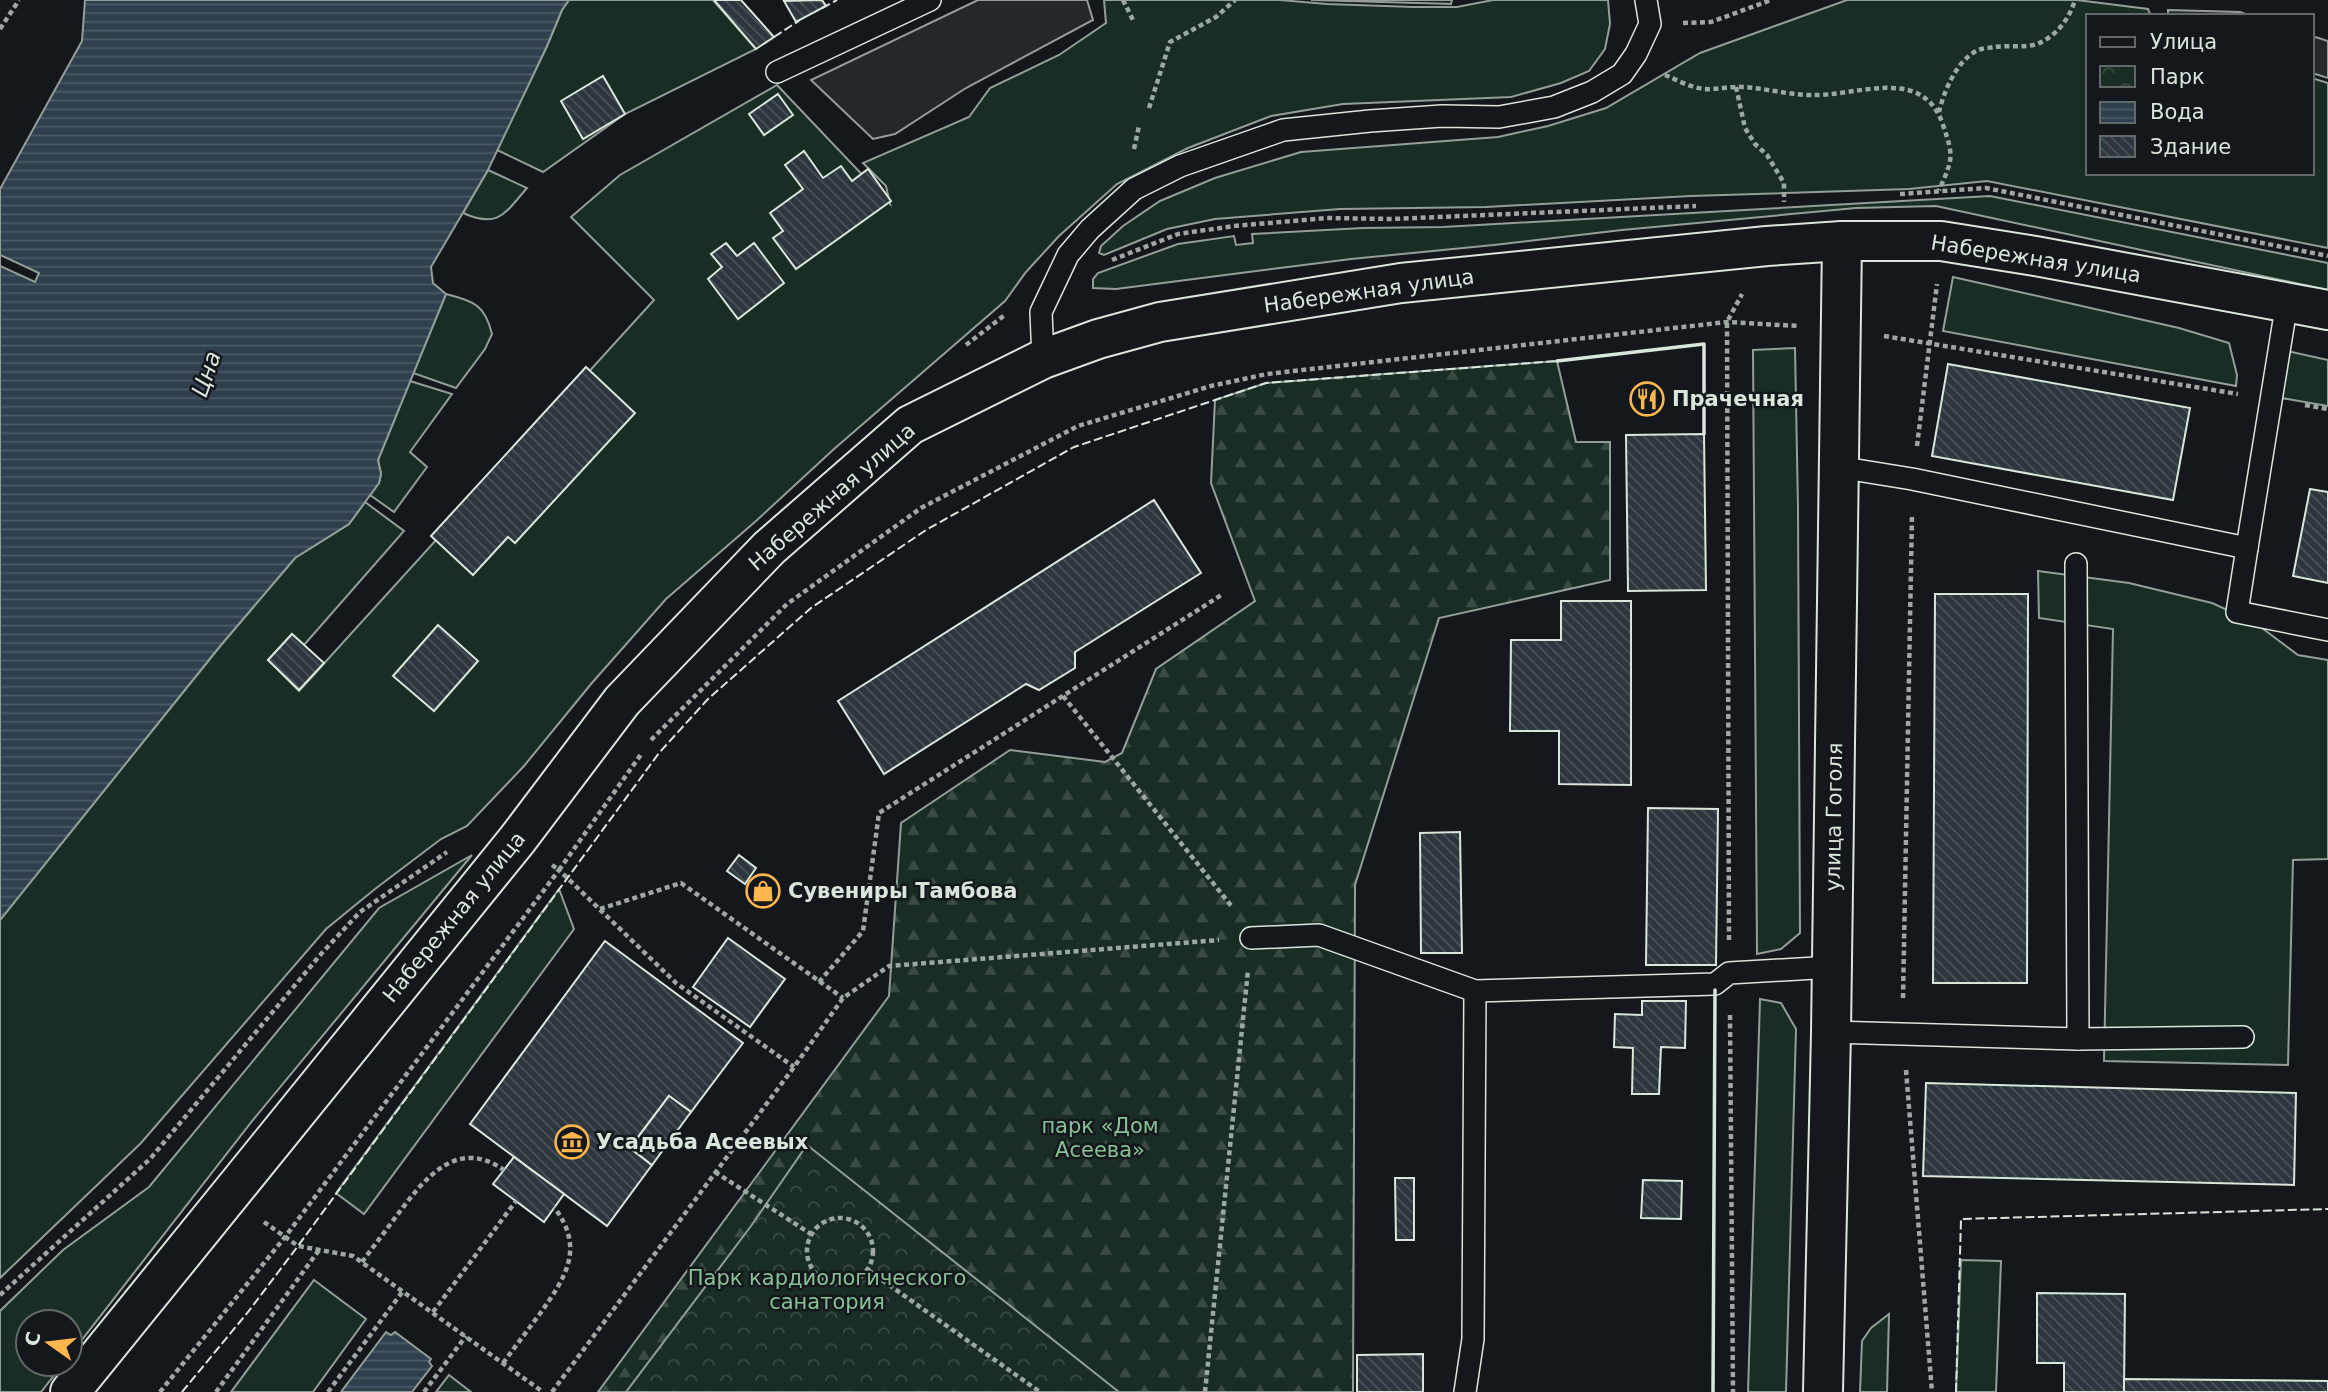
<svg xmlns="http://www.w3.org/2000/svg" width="2328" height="1392" viewBox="0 0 2328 1392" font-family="'DejaVu Sans',sans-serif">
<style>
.grass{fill:#1a2d24;stroke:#939e99;stroke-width:2}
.forest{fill:url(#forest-firs);stroke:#939e99;stroke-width:2}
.park{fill:url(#park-crowns);stroke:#939e99;stroke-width:2}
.parking{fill:#24282b;stroke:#939e99;stroke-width:2}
.water{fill:url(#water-rules);stroke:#939e99;stroke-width:2}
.pier{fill:#14181c;stroke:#939e99;stroke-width:2}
.building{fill:url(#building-back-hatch);stroke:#d8e6dc;stroke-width:2}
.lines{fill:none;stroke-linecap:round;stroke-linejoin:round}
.lane-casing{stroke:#d8e6dc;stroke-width:24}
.street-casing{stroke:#d8e6dc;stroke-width:42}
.path{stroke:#9da8a2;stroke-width:4.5;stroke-dasharray:5 3.5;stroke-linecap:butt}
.lane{stroke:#14181c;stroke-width:21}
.street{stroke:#14181c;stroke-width:38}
.fence{stroke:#d8e6dc;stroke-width:2;stroke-dasharray:9 3.5;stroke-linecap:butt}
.wall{stroke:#d8e6dc;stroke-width:3.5}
.labels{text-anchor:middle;stroke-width:5;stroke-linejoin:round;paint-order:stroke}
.street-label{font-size:21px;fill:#d8e6dc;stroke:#14181c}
.poi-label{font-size:21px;font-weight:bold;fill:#d8e6dc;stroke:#14181c;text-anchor:start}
.park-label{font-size:21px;fill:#8ac095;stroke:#14181c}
.water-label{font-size:23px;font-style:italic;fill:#d8e6dc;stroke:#14181c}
</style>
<defs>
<pattern id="forest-firs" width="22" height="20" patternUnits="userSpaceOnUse" patternTransform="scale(1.75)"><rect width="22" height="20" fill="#1a2d24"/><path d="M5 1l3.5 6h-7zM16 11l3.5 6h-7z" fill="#3b4b43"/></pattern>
<pattern id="park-crowns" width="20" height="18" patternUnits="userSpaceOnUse" patternTransform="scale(1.75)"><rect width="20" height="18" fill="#1a2d24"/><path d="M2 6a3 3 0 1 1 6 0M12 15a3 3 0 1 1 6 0" fill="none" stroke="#3b4b43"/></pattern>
<pattern id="water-rules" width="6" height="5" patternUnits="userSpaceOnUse" patternTransform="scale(1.75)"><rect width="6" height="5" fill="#2f3f4d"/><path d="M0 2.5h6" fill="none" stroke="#4c5b66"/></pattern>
<pattern id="building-back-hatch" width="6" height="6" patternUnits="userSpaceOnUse" patternTransform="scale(1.75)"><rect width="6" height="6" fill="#2c363c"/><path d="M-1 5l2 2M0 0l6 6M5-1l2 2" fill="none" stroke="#4a5358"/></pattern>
</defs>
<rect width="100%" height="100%" fill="#14181c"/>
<g class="grass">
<polygon points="569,0 713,0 756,49 625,114 543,172 497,150 547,46 562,10"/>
<polygon points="1104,0 1280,0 1327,4 1414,7 1457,7 1493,0 1608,0 1610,24 1605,49 1589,71 1561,83 1511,97 1343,104 1271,116 1188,148 1117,184 1059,236 1026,272 1005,301 834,449 756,521 666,599 591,684 524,766 467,826 441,839 375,889 326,929 141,1143 0,1278 0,920 221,645 295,558 349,524 365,502 404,531 304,645 292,634 268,660 299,691 654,300 571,217 620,175 777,85 890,204 886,186 863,163 969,117 990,88 1059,55 1106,23"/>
<polygon points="1847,0 2077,0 2148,9 2151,16 2088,16 2088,173 2312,173 2312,78 2328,83 2328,248 1987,181 1909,189 1691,196 1486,207 1340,209 1215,219 1167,229 1104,255 1099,253 1101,246 1123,226 1160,201 1215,178 1301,152 1498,137 1548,126 1606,108 1700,53"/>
<path d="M 488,170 L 527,188 C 505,213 499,229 463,213 Z"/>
<polygon points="1990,196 2328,263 2328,290 1936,206 1856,208 1622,230 1494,245 1351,259 1116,289 1093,288 1093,279 1098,273 1178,244 1234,236 1236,245 1253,243 1252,234 1363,228 1443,227"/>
<polygon points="1953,277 2179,328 2229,343 2237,375 2236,386 1943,331"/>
<path d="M 446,294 C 474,301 485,305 492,334 L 485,349 L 456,388 L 413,373 Z"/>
<polygon points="1795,348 1798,508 1800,933 1781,949 1757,954 1753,350"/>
<polygon points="2273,348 2328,360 2328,406 2264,395"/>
<polygon points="410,381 452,394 410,452 427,467 394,512 370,495 379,483 381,474 378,460"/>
<polygon points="2038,571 2129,583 2212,603 2254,622 2298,655 2328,660 2328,859 2293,860 2288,1065 2104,1061 2113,629 2039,618"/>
<polygon points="472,855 253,1120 70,1355 70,1322 28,1322 28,1364 63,1364 41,1392 0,1392 0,1311 63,1250 149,1187 379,908"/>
<polygon points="559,889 574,929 364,1214 336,1193"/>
<polygon points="1760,999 1781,1003 1796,1029 1786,1392 1748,1392"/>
<polygon points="1961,1260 2001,1261 1996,1392 1956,1392"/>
<polygon points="314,1280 366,1319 313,1392 231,1392"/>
<polygon points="1889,1314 1887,1392 1860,1392 1862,1341 1871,1328"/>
<polygon points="449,1375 471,1392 436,1392"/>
</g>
<polygon class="forest" points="1557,361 1576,442 1610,442 1610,580 1439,618 1355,885 1353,1392 598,1392 889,996 901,823 1010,750 1105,762 1122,753 1156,669 1255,601 1211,483 1215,400 1266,383"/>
<polygon class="park" points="807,1145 1119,1392 626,1392 751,1226"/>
<g class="parking">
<polygon points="978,0 1087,0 1093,20 966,88 895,134 873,139 811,80"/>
<polygon points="1311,0 1452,0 1451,4"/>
<polygon points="2168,10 2240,12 2251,16 2168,16"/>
<polygon points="2312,36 2328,41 2328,78 2312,73"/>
</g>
<g class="water">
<polygon points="85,0 569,0 562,10 547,46 488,170 431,267 433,283 446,294 378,460 381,474 379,483 349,524 295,558 221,645 0,920 0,189 82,41"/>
<polygon points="386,1332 391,1335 395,1332 431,1359 429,1362 432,1366 412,1392 341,1392"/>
</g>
<polygon class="pier" points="0,255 39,273 35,282 0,266"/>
<g class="building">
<polygon points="714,0 741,0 774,37 756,49"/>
<polygon points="822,0 826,6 796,22 784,1"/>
<polygon points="603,76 625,114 583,139 561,101"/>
<polygon points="778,94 793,115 764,135 749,114"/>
<polygon points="804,151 823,178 841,166 852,181 868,169 891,201 796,269 773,238 783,231 770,213 803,189 785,165"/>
<polygon points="726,243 737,256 754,243 784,283 738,319 708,279 722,267 711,254"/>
<polygon points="1948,364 2190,408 2173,500 1932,456"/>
<polygon points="586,367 635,413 515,543 508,537 473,575 431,536"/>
<polygon points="1704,434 1706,590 1628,591 1626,435"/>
<polygon points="2310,489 2328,492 2328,583 2293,576"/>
<polygon points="1154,500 1201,573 1075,652 1075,668 1039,690 1026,684 884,774 838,701"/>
<polygon points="1935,594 2028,594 2027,983 1933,983"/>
<polygon points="1561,601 1631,601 1631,785 1559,784 1559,731 1510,731 1511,640 1561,640"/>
<polygon points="438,625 478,661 434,711 393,676"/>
<polygon points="292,634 324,663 299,690 268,660"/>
<polygon points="1648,808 1718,809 1716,965 1646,965"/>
<polygon points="1460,832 1462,953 1421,953 1420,833"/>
<polygon points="739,855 756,868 745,884 727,871"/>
<polygon points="756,880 761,885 757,891 751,886"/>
<polygon points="763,886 769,890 764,896 758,892"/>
<polygon points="769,891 775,895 771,901 765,897"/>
<polygon points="728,938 785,979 750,1027 693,987"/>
<polygon points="605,941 743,1043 691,1112 669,1096 643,1130 630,1148 652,1165 607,1226 470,1124"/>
<polygon points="1642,1001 1686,1001 1685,1048 1661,1047 1659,1094 1632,1094 1633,1048 1614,1047 1615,1014 1642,1015"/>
<polygon points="1926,1083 2296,1093 2294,1185 1923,1176"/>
<polygon points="669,1096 691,1112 652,1165 630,1148"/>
<polygon points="514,1157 564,1194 544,1222 493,1184"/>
<polygon points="1395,1178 1414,1178 1414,1240 1396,1240"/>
<polygon points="1643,1180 1682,1181 1681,1219 1641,1218"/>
<polygon points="2037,1293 2125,1294 2124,1392 2064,1392 2064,1363 2037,1363"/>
<polygon points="1423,1354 1423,1392 1357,1392 1357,1355"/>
<polygon points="2124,1379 2328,1381 2328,1392 2124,1392"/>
</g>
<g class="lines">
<defs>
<g id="lane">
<polyline points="777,72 930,0"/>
<polyline points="1043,359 1041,312 1068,255 1090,229 1134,189 1180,166 1283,130 1370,121 1442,116 1499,117 1554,107 1592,92 1622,74 1636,54 1650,24 1646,0"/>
<polyline points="1838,467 1912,479 2247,548 2237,612 2328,630"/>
<polyline points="2247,548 2287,302"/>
<polyline points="2076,564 2078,1039"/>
<polyline points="1251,938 1319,935 1475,991 1715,984 1729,973 1832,967"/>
<polyline points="1831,1032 2078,1039 2243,1037"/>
<polyline points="1465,1392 1473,1339 1475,991"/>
</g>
<g id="street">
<polyline points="70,1392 517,840 622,701 769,548 910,425 1043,359 1098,339 1160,322 1401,283 1767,246 1842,241 1941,241 2035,256 2328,310"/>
<polyline points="1823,1392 1831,1032 1842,241"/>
</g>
</defs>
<use href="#lane" class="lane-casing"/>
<use href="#street" class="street-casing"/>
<g class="path">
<polyline points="1123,0 1133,20"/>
<polyline points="1683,23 1711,22 1771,0"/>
<polyline points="0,29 19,0"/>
<path d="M 1665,75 C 1677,80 1691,88 1705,89 C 1717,90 1730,86 1742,87 C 1765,88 1788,95 1811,95 C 1855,97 1923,64 1943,125 C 1954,157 1953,159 1939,190"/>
<polyline points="1736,87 1745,128 1755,144 1767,155 1784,183 1784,202"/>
<polyline points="1149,108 1170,42 1216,17 1235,0"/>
<path d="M 1939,112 C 1944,91 1957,60 1978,50 C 1983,48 1990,48 1994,47 C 2008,45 2025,48 2037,44 C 2057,36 2069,19 2075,0"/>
<polyline points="1134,149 1139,126"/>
<polyline points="1900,194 1986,188 2328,256"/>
<polyline points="1112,260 1178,234 1234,226 1327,218 1392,219 1696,206"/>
<polyline points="1884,336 2238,394"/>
<polyline points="966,345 1006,314"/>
<polyline points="2305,405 2328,409"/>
<polyline points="1917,446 1937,284"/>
<polyline points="1063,696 1233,908"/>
<polyline points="651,740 787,604 921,508 1078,426 1211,386 1267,374 1727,322 1799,326"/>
<polyline points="552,865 559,870 642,753"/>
<polyline points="600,909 681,883 843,998"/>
<polyline points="1729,940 1727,322 1742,294"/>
<polyline points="819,982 863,931 879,813 1223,594"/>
<polyline points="1903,998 1912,514"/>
<polyline points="1730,1015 1733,1392"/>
<polyline points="1906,1070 1932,1392"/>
<polyline points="715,1172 811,1234"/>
<circle cx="840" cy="1251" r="33"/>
<polyline points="264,1222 298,1246 353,1256 543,1392"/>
<path d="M 362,1262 C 374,1246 386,1230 398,1214 C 425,1178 457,1137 504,1170"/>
<polyline points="868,1270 1040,1392"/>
<polyline points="0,1295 150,1159 321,954 360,912 447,852"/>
<polyline points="433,1312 516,1201"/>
<path d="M 503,1363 C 515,1347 527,1331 539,1315 C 565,1278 586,1249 554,1207"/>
<polyline points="160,1392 285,1237 559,870 676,983 794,1067"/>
<polyline points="216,1392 319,1250"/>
<polyline points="328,1392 403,1291"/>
<polyline points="424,1392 466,1336"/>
<polyline points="552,1392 794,1067 843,998 889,966 1219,940"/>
<polyline points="1205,1392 1248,970"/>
</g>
<use href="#lane" class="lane"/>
<use href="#street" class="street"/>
<g class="fence">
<polyline points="822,8 837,0"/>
<polyline points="774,37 800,20"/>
<polyline points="182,1392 248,1312 298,1246 659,753 708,699 811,608 926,530 1074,447 1266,383 1557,361"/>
<polyline points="1956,1392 1961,1219 2328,1209"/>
</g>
<g class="wall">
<polyline points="1557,361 1704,344 1704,434"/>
<polyline points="1713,1392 1715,990"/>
</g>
</g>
<defs>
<symbol id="restaurant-ring" viewBox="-11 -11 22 22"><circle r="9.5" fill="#14181c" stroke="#ffb74d" stroke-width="1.5"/><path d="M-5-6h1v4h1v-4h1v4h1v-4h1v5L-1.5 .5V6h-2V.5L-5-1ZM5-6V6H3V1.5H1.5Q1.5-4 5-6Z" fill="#ffb74d"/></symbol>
<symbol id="shop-ring" viewBox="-11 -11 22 22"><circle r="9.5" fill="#14181c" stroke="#ffb74d" stroke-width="1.5"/><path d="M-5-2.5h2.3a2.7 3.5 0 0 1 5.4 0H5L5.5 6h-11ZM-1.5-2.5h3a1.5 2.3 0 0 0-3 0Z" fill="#ffb74d"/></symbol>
<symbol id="museum-ring" viewBox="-11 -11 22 22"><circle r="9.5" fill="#14181c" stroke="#ffb74d" stroke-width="1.5"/><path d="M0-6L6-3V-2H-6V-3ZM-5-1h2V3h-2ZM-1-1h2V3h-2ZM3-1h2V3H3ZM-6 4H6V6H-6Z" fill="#ffb74d"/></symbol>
</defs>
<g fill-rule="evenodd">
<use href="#restaurant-ring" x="1628" y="380" width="38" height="38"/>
<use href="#shop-ring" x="744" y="872" width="38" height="38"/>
<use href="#museum-ring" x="553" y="1123" width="38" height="38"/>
</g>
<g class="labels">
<g class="street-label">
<text transform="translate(2036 259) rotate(9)" y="7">Набережная улица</text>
<text transform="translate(1369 291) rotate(-8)" y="7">Набережная улица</text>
<text transform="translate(832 497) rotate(-41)" y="7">Набережная улица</text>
<text transform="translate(1834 817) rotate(-89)" y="7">улица Гоголя</text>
<text transform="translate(454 917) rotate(-51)" y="7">Набережная улица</text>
</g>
<g class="poi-label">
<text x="1672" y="406">Прачечная</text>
<text x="788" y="898">Сувениры Тамбова</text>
<text x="596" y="1149">Усадьба Асеевых</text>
</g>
<g class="park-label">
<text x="1100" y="1133">парк «Дом<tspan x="1100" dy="24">Асеева»</tspan></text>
<text x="827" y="1285">Парк кардиологического<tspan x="827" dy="24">санатория</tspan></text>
</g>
<g class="water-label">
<text transform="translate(206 374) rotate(-71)" y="8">Цна</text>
</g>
</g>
<rect x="2086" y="14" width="228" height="161" fill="#14181c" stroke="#626a69" stroke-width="2"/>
<rect x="2100" y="37" width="35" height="10" fill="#14181c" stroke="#626a69" stroke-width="2"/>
<text x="2150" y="49" font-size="21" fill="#d8e6dc">Улица</text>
<rect x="2100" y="66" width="35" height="21" fill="url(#park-crowns)" stroke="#626a69" stroke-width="2"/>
<text x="2150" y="84" font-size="21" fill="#d8e6dc">Парк</text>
<rect x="2100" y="102" width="35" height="21" fill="url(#water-rules)" stroke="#626a69" stroke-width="2"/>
<text x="2150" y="119" font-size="21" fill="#d8e6dc">Вода</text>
<rect x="2100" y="136" width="35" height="21" fill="url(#building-back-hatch)" stroke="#626a69" stroke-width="2"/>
<text x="2150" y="154" font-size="21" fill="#d8e6dc">Здание</text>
<g transform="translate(49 1343) rotate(284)"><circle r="33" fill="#14181c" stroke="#626a69" stroke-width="2"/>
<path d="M0-5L12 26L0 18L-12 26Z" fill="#ffb74d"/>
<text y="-10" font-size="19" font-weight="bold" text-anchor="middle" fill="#d8e6dc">С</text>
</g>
</svg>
